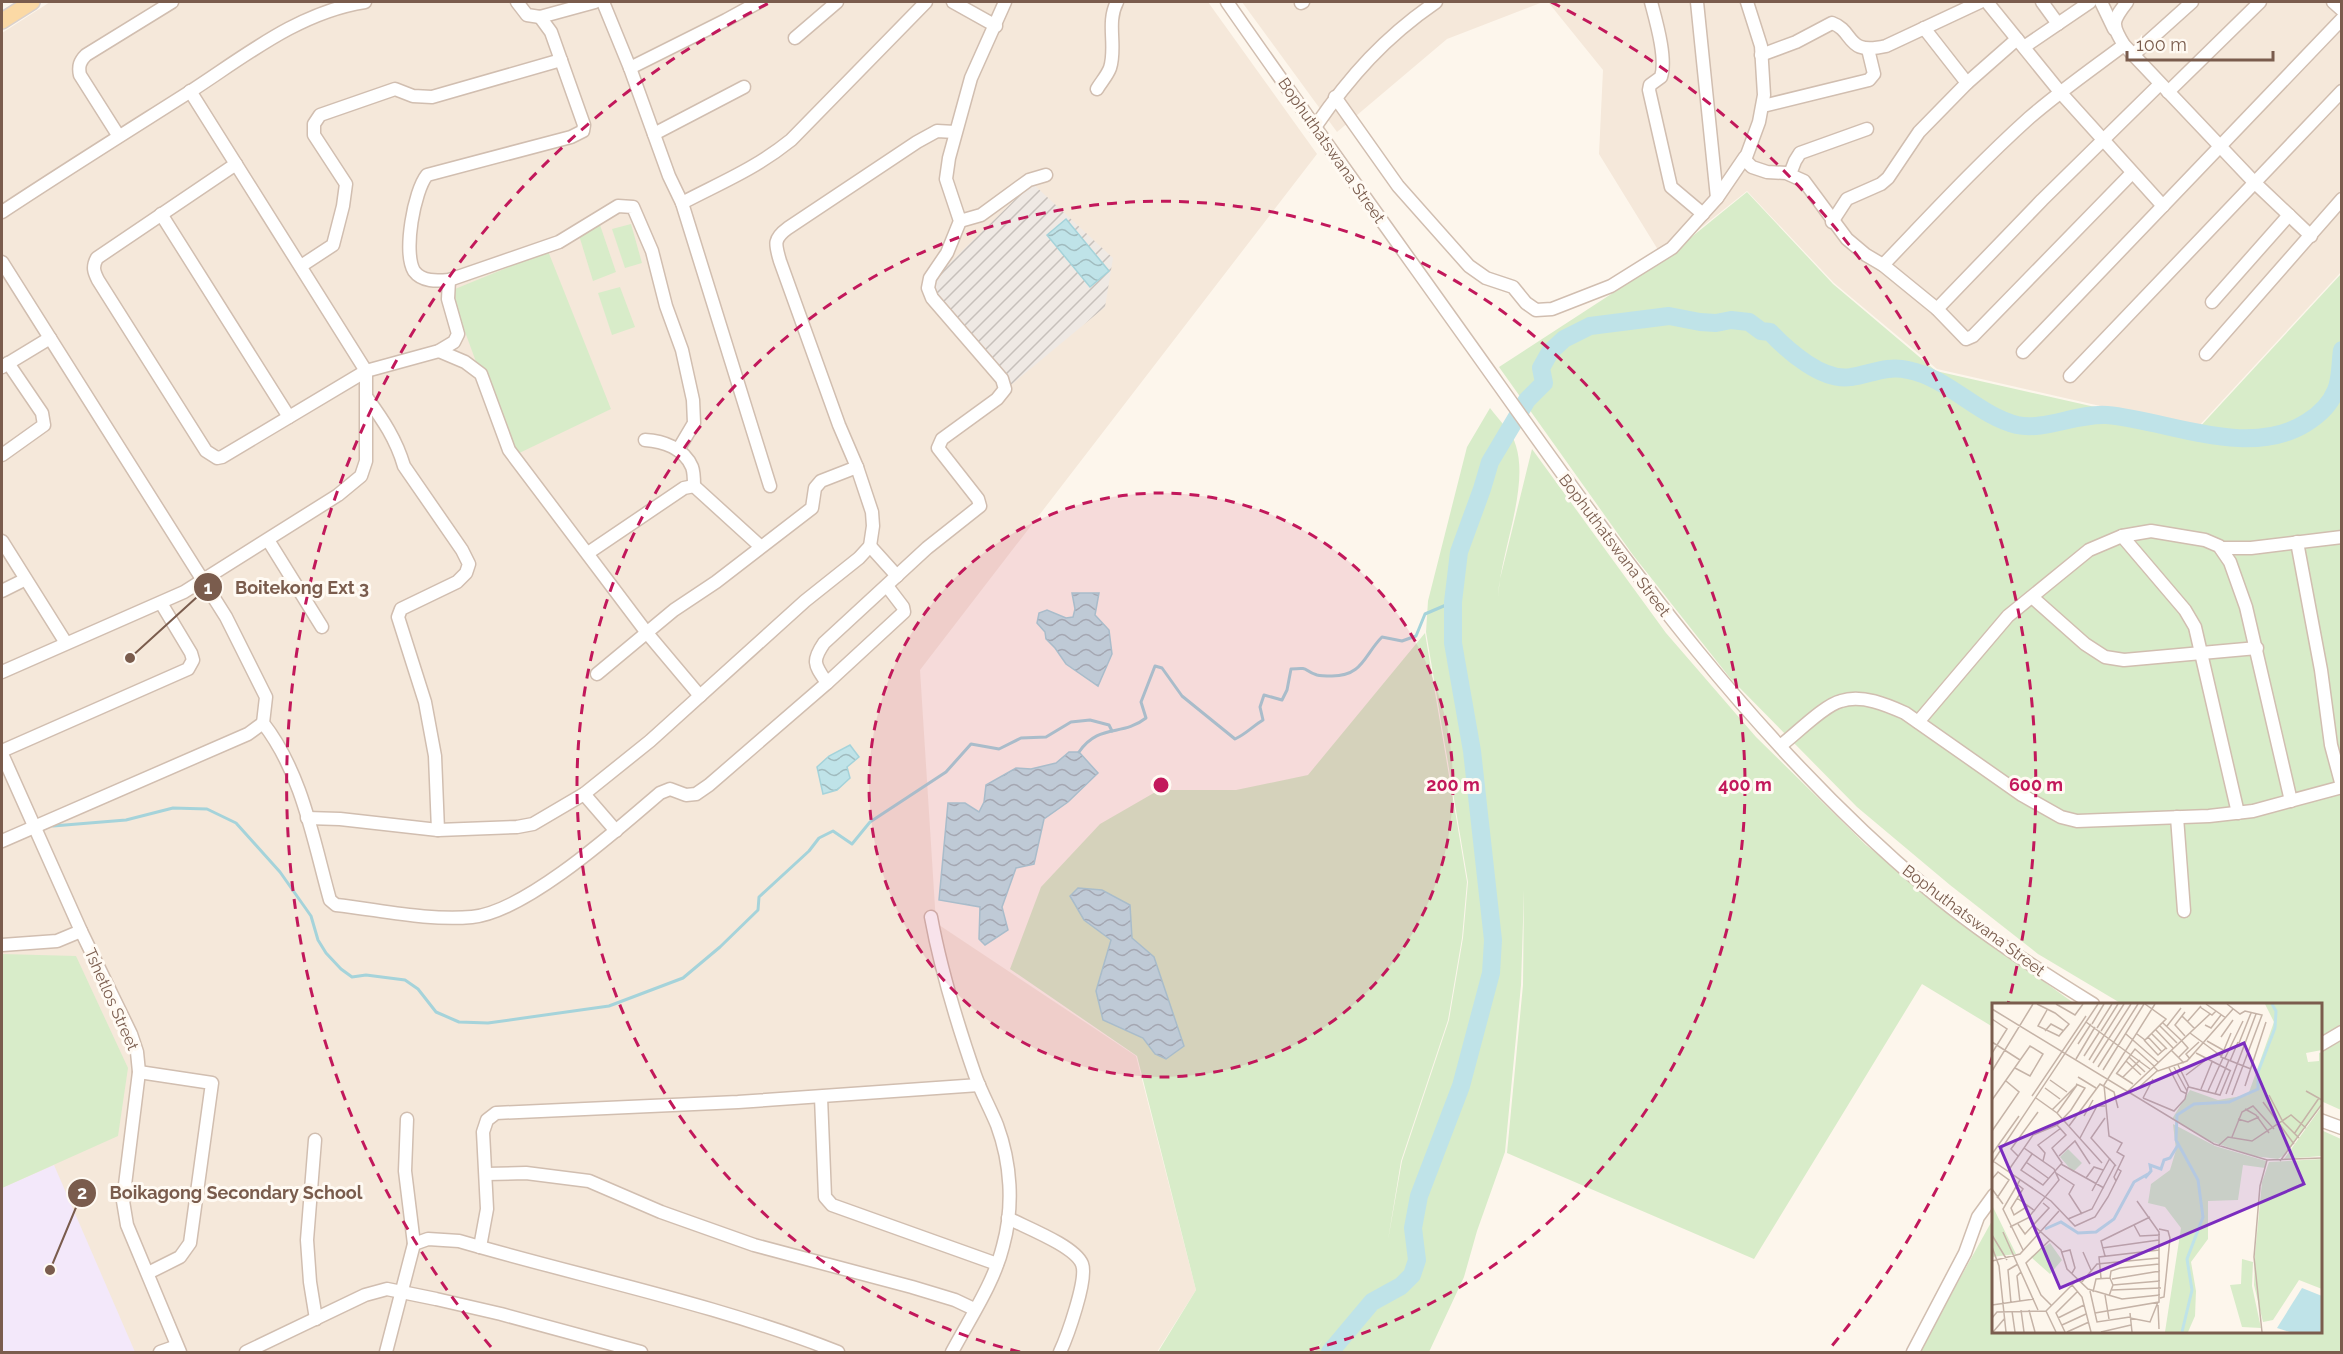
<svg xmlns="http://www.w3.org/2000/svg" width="2343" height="1354" viewBox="0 0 2343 1354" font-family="Raleway,sans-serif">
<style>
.residential{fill:#f5e8da}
.industrial{fill:url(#industrial-furrows)}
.education{fill:#f3e8fa}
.green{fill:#d8ecc9}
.water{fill:url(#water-waves);stroke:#a5d3da;stroke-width:1.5}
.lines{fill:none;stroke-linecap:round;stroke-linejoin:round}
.stream{stroke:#a5d3da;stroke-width:3}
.river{stroke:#bfe3e8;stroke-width:18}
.minor-casing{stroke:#d1beb0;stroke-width:15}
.major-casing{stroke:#dad1cd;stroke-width:18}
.minor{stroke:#fff;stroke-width:12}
.major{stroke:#fbd9a5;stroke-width:15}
.ring{fill:none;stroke:#c2185b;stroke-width:3;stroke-dasharray:10 8}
.labels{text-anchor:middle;stroke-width:6;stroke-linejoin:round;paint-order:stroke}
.street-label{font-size:16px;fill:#7a5c4d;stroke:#fffaf3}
.inset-river{fill:none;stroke:#bfe3e8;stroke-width:3}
.inset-road{fill:none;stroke:#c5b3a7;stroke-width:1.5}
.view{fill:#7b2cbf;fill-opacity:0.15;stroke:#7b2cbf;stroke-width:3}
.inset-edge{fill:none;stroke:#7a5c4d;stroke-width:3}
.centre{fill:#c2185b;stroke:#fffaf3;stroke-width:3}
.ring-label{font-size:18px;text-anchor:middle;font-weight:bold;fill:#c2185b;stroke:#fffaf3;stroke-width:6;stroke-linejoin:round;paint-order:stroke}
.leader{fill:none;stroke:#7a5c4d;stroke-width:2}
.callout-dot{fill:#7a5c4d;stroke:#fffaf3;stroke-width:2}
.mark-label{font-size:18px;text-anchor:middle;font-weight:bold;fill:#fff}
.callout-label{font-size:18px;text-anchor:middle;font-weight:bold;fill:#7a5c4d;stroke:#fffaf3;stroke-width:6;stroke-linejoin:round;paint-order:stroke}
</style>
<defs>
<pattern id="industrial-furrows" width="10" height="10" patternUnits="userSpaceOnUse" patternTransform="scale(1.5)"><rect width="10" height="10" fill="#efe9e4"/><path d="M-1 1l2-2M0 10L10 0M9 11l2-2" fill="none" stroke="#c7c0bb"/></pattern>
<pattern id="water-waves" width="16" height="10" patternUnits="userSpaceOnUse" patternTransform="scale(1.5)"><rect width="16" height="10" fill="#bfe3e8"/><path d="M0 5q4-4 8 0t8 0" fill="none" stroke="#a0bbbe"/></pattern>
</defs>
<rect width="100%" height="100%" fill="#fdf6ec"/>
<g class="residential">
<polygon points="50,2 1208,2 1317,154 920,670 936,923 1136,1056 1196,1290 1157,1352 2,1352 2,33"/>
<polygon points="1242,2 1543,2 1447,39 1337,132"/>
<polygon points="1548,2 2341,2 2341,272 2197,428 1937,369 1834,283 1747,191 1663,258 1599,154 1603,70"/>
</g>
<polygon class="industrial" points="1032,183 1113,258 1105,307 1011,385 924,288"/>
<polygon class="education" points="54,1165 135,1352 2,1352 2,1188"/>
<g class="green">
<polygon points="1747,192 1833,284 1936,371 2197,430 2341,274 2341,1024 2321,1038 2320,1004 2122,1004 2038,954 1950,885 1857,807 1730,678 1633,555 1499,367 1662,261"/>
<polygon points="631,224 642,263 625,268 612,229"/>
<polygon points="600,225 616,272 593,281 578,232"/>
<polygon points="548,251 611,409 511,457 450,291"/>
<polygon points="620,287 635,327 612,335 598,293"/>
<path d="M 1490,408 C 1498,419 1513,433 1516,446 C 1529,488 1501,551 1498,596 L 1500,579 L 1532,449 L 1666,633 L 1756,737 L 1866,845 L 1989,942 L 2075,1004 L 1994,1004 L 1993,1027 L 1922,984 L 1754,1259 L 1507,1153 L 1523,985 L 1524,890 L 1521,985 L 1505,1152 L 1477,1231 L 1464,1277 L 1429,1352 L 1314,1352 L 1323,1340 L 1313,1352 L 1158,1352 L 1196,1290 L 1137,1056 L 1010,969 L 1041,887 L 1100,824 L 1159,790 L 1236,790 L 1308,775 L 1425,633 L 1467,882 L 1462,938 L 1448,1020 L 1401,1161 L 1388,1240 L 1402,1161 L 1449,1020 L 1463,938 L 1468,882 L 1426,632 L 1428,601 L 1467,447 Z"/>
<polygon points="2,954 76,956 128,1068 118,1136 2,1188"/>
<polygon points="2341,1038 2341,1110 2321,1101 2321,1051"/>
<polygon points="2321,1130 2341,1139 2341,1352 1919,1352 1993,1219 1994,1332 2320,1332"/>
</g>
<g class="water">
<polygon points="1066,219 1109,271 1090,287 1047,235"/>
<polygon points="1072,593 1099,593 1095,615 1109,630 1112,654 1098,686 1066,664 1055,648 1046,639 1045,632 1037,623 1039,613 1047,610 1066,618 1073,617 1075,609"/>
<polygon points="850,745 859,757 847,767 850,778 837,790 823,794 817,767 829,756"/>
<polygon points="1069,752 1079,752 1098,773 1068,802 1044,819 1034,864 1016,868 1002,907 1008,930 985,945 979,939 980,907 939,900 948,803 965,803 979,812 984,802 986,785 1016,768 1031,769 1056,763"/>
<polygon points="1078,888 1102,890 1130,905 1132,938 1154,957 1184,1046 1166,1059 1155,1054 1143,1038 1103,1020 1096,991 1111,940 1084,920 1070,896"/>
</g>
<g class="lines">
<g class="stream">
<path d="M 1079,752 C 1099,723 1122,737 1146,718 L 1141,702 L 1155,666 L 1162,668 L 1182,696 L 1235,739 C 1246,734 1253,726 1263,720 L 1260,707 L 1264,695 L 1282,700 L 1287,690 L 1291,669 C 1311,667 1302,670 1317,675 C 1321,676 1328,676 1332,676 C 1363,676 1364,655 1382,637 L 1402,641 L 1416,636 L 1425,614 L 1453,602"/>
<polyline points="53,826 126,820 173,808 207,809 236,823 280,872 311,916 318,940 326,953 341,969 352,977 366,975 405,980 418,989 436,1012 459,1022 488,1023 609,1006 683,978 720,947 758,910 759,897 809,851 819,838 833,831 852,844 870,822 946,772 971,744 999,749 1021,738 1046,737 1071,722 1090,720 1109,725 1112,731"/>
</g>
<path class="river" d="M 1330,1352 L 1372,1302 L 1401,1286 L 1412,1275 L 1417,1260 L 1413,1228 L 1419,1196 L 1461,1086 L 1491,973 L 1493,940 L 1472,751 L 1453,643 L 1453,602 L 1459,552 L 1482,489 L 1490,462 L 1527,400 L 1544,383 L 1541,368 L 1550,352 L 1564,339 L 1590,326 L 1669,316 L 1700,322 L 1716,323 L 1731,320 L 1749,322 L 1761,331 L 1770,332 C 1788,351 1823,382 1851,377 C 1871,374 1887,365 1908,370 C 1949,378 1977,415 2017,425 C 2044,431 2077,413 2107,415 C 2171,421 2248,459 2306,423 C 2319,415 2330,405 2336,390 C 2341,378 2340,363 2342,350"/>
<defs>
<g id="minor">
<polyline points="517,2 527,15 540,17 595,2"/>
<polyline points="603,2 630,68 669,176 682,203 770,486"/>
<polyline points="953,2 996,26"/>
<path d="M 1227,2 C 1316,130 1408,257 1499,385 C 1627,565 1757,746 1928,889 C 1979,932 2036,969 2093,1004"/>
<path d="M 1651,2 C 1656,21 1667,58 1661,77 L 1650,85 L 1649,90 L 1671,187 L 1703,214"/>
<polyline points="1697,2 1717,198"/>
<polyline points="1747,2 1761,46 1764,95 1759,122 1745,160 1752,167 1767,172 1786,173 1804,181 1847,239 1866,255 1883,265 1937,309 1966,339 1973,336 2132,173"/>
<polyline points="1987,2 2060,92 2163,206"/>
<polyline points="2042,2 2058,24"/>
<polyline points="2101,2 2114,29"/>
<path d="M 2127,2 C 2112,21 2111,24 2124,45 L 2254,182 L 2311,236"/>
<polyline points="2333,2 2342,10"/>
<polyline points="1301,3 1303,2"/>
<path d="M 540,17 L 551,32 L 584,125 L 583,131 L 571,137 L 427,175 C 414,191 403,252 414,271 C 422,282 437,281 449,280 L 559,242 L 618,206 L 633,207 L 652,251 L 666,306 L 682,350 L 693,400 L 694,423 L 678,450"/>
<polyline points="1924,28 1967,83"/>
<polyline points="795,38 837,2"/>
<polyline points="2024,47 2090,2"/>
<path d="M 1761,55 L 1796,42 L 1832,23 C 1855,31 1845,56 1886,46 L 1980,2"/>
<polyline points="2133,55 2192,2"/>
<polyline points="630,68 726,20 759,2"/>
<path d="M 1097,89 C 1101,82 1107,76 1110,68 C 1117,46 1106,23 1117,2"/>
<polyline points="2168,92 2260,2"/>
<polyline points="1335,97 1398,186 1469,266 1486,278 1513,287 1526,303 1536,310 1552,309 1611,286 1672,248 1717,198 1745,157"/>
<polyline points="1763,106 1869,80 1874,74 1868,49"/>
<path d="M 1315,127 C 1350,76 1385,37 1436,2"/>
<polyline points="654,134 744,87"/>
<path d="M 118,135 L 80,75 C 78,66 80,61 86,55 L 172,2"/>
<path d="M 236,164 L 97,258 C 92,267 94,272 98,280 L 206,451 L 217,458 L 222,457 L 366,371 L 439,351 L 454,342 L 458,334 L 448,299 L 449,280"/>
<polyline points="1790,174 1795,161 1800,153 1867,129"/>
<path d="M 682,203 C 722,182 755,169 791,140 L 926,2"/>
<path d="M 2,212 C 64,171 128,131 191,91 C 245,56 299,12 365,2"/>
<polyline points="161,214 289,417"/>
<polyline points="960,221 981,215 1029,180 1046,175"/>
<polyline points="1832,222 1847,199 1881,184 1888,178 1919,132 1967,83 2017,39"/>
<path d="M 2,262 L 226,617 L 266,697 L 263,723 C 302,773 313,839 330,900 L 336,905 C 381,910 428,921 472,917 C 526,912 619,828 660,793 L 670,789 L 686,795 L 696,794 L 709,785 L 827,683 L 904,612 L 903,607 L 887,586"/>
<path d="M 1883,265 C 1931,215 1978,164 2029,118 C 2059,92 2092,69 2124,45"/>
<polyline points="301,266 333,245 343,206 346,184 314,135 314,124 320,115 395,89 413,96 432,97 561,60"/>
<polyline points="2212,302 2289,215"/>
<polyline points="1937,309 2042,200 2160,84"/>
<polyline points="439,351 465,362 481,374 509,450 647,633 700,696"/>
<polyline points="2023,352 2342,19"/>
<polyline points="2206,354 2342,199"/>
<polyline points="2,367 50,338"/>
<polyline points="2070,376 2342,91"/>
<path d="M 367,398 C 383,420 396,439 404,466 L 462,550 L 469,564 L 466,573 L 457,582 L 401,609 L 398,617 L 425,702 L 435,756 L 438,830"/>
<path d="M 645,440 C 663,441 684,448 692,467 C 694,472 694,480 694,486"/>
<polyline points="2,455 44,425 42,413 8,363"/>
<polyline points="2122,536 2185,610 2195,627 2238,813"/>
<polyline points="268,540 322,627"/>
<polyline points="2,541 66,643"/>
<polyline points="2297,542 2321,670 2331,745 2342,786"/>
<polyline points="870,546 897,576"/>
<polyline points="2221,548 2251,548 2342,537"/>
<polyline points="588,553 684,488 694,486 760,546"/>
<polyline points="2,591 24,580"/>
<polyline points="2032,597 2085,644 2105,657 2124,660 2257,648"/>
<polyline points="2,672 184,592 338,495 361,476 366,461 366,371 190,91"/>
<polyline points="597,674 674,610 716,582 812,508 815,488 821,481 857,467"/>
<path d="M 827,683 C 815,665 811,662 824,643 L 927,548 L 980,506 L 978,499 L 938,448 L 942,439 L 997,399 L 1005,389 L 1002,379 L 932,298 L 928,288 L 930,278 L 947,253 L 960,221 L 946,179 L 949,158 L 971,78 L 1005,2"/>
<polyline points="1918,722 2008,616 2089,550 2122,536 2151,531 2205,540 2219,546 2230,562 2246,607 2291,801"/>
<path d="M 1780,746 C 1795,735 1824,705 1841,701 C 1862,694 1887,705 1905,713 L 2022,795 L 2061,817 L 2077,821 L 2209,816 L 2253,811 L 2342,787"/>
<polyline points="2,751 188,669 193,660 191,653 161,603"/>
<polyline points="2,754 81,931 131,1034 137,1052 139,1072 123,1201 127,1225 180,1352"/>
<polyline points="584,794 616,831"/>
<polyline points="2177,817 2184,911"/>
<path d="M 307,818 L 340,819 L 438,830 L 517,827 L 533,824 L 584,794 L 650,741 L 805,601 L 859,558 L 870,546 L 873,526 L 872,512 L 857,467 L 839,425 L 780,261 C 775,244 773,239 788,228 L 917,142 L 937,131 L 955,132"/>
<polyline points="2,841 248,734 263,723"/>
<path d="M 931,917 C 941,971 957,1023 975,1075 C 981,1092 990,1108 997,1125 C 1011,1163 1014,1206 1003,1246 C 994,1283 970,1318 952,1352"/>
<polyline points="2,945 57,941 81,931"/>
<polyline points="2320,1045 2342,1032"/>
<polyline points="139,1072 212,1083 190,1243 180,1257 148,1273"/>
<polyline points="821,1097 825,1197 832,1205 997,1264"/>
<polyline points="407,1119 405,1171 414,1244"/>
<polyline points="2320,1120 2342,1128"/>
<polyline points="315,1140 307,1240 310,1282 316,1319"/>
<polyline points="486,1174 526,1173 589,1181 661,1212 754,1245 912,1287 955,1300 974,1309"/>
<path d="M 1008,1218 C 1025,1227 1075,1246 1082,1264 C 1088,1279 1067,1337 1060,1352"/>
<polyline points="480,1247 487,1209 483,1132 487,1120 496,1113 738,1102 979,1085"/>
<polyline points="160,1352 177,1346"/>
<polyline points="246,1352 365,1295 387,1289 436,1299 501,1314 641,1352"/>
<path d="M 386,1352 L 414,1244 L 428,1239 L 459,1241 C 586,1278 716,1304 838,1352"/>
<polyline points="1913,1352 1965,1253 1978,1217 1994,1195"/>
</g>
<polyline id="major" points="2,21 32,2"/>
</defs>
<use href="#minor" class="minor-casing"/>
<use href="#major" class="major-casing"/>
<use href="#minor" class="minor"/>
<use href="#major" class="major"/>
</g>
<circle cx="1161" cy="785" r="292" fill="#c2185b" fill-opacity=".12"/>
<g class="ring">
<circle cx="1161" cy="785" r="292"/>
<path d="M1020 1352A584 584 0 1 1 1302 1352"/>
<path d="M1993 1055A875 875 0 0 1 1831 1347M491 1347A875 875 0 0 1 771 2M1551 2A875 875 0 0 1 2008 1004"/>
</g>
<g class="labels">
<g class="street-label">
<text transform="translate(1332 150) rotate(55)" y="6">Bophuthatswana Street</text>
<text transform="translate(1615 545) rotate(53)" y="6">Bophuthatswana Street</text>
<text transform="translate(1974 920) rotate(37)" y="6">Bophuthatswana Street</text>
<text transform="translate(112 999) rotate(66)" y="6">Tshetlos Street</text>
</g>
</g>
<g transform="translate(1992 1003)">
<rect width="330" height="330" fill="#fdf6ec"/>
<path d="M 273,1 L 330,1 L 330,47 L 314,50 L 316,59 L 327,58 L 327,50 L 330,49 L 330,100 L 294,151 L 286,156 L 262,153 L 218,138 L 180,116 L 198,87 L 226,97 L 256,92 L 282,19 ZM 330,103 L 330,153 L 292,156 ZM 181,121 L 223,143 L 274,158 L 273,165 L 251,162 L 246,197 L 216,198 L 216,236 L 199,259 L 204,288 L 203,313 L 196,329 L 173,329 L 189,225 L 173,204 L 156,200 L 159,181 L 178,167 L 184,147 ZM 76,146 L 90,160 L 81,169 L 68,154 ZM 330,156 L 330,286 L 307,277 L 281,317 L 271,319 L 262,282 L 263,251 L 270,179 L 277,159 ZM 0,202 L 24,251 L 0,254 ZM 58,240 L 70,257 L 58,271 L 39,254 ZM 250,256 L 261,259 L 260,283 L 269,325 L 250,324 L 238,282 L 249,281 Z" fill="#d8ecc9"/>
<path d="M 310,285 L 330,293 L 330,329 L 298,329 L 285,325 Z" fill="#bfe3e8"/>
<path class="inset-river" d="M 153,175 L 159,168 L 158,162 L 169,166 L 172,157 L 178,155 L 186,142M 53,226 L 69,219 L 86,230 L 104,229 L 122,216 L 142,179 L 156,171M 190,329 L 200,287 L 195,256 L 211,214 L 206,177 L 184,137 L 185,112 L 202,101 L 237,99 L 266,86 L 266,69 L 283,25 L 284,8 L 280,1"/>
<path class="inset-road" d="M 45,1 L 63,10 L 77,21 L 67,33 L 46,23 L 55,7M 64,1 L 83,12 L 91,1M 214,1 L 234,15M 235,1 L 248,11 L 253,8 L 270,12 L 240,92M 208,4 L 220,12 L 224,8M 0,6 L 222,141 L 275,157 L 330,155M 193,9 L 183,22 L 193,33M 190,13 L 203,26M 0,16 L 15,26 L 0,50M 94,19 L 158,66M 195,19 L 209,3M 171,20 L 189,37M 100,21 L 112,1M 213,22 L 219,25 L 229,12M 168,23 L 185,40M 175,23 L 189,5M 105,25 L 120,1M 164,27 L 181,45M 53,28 L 59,21 L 72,28M 109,28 L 126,1M 198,30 L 229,53M 239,30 L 229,54 L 259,66M 113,31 L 132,1M 134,31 L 167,60M 145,31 L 153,37 L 174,16 L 153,1M 160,31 L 175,46M 156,34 L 170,49M 229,34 L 241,17M 152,37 L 166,52 L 174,45M 215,38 L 231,47M 0,39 L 28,57M 247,40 L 259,10M 86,41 L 99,21M 179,47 L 192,60M 204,50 L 239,68M 92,53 L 108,28M 137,54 L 153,69M 187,54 L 196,45 L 189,37M 233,55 L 251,18M 84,56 L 103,24M 198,56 L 194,51 L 207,39M 97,57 L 113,31M 134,58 L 149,72M 238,58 L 246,39M 101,60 L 139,1M 186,62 L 197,84 L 228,92 L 238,68M 106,64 L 146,1M 162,64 L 166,68 L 195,58 L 241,6M 182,64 L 195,88M 177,65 L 189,88 L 195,91M 111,67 L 152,1M 0,68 L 41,1M 124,70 L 141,81M 125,70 L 143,46 L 162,63M 194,72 L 215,56M 86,74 L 104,85M 131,74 L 148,57M 58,77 L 75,89M 253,83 L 274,19M 53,85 L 68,96M 209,86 L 220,59M 144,87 L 165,68M 216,88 L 231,55M 314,88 L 330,97M 135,89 L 218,11M 223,91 L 237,57M 234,91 L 264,11M 277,92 L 291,119 L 307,135M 40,93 L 94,13M 44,95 L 65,110 L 110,160M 151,95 L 182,108 L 193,96 L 196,84M 151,95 L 161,76M 0,97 L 38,43 L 51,51 L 38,73 L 23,65M 271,99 L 302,141M 253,106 L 264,112 L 277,130M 60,107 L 85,82 L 65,110M 92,113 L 101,97M 113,115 L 99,135 L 124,163M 246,116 L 256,119 L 267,114M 77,123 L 108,81 L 122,89 L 126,105M 0,128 L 27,89 L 14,78M 302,131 L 327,95M 240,134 L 250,109 L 261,103 L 282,126M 88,135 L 105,103 L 113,103M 226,143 L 236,134 L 260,138 L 299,112 L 314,125M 0,151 L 27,113M 40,151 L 29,167 L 51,182 L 70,160 L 60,145 L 74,132 L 65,122M 26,153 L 19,146 L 46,109M 67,153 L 83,138 L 98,161M 1,158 L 59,198 L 83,223 L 103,214 L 116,194 L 129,168 L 126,166M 51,158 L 53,150 L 46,142 L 69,125M 288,158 L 330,101M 34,159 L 56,175M 0,160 L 106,1M 69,161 L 112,185M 16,168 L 41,132 L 65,122 L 79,107 L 93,85 L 84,81M 64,170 L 82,182 L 77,191 L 90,211M 94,175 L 102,164 L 111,167M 0,176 L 6,169 L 17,177 L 5,195M 28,177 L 11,206 L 31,247M 124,178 L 122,174 L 132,153 L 125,149 L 130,140 L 117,133 L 112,82 L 163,1M 25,181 L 31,186 L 19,205 L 22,212 L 36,203M 0,186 L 11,201M 100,188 L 118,155M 25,195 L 43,208M 76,216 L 100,206 L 123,162M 26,221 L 33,231 L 57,205 L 51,200M 41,222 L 69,247 L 75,266 L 96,286 L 130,296 L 168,292M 142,222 L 148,233 L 168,232M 18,224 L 36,215 L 67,177 L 62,166 L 32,145M 167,226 L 176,228 L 178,235 L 172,294 L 168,295M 11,229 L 46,307M 0,232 L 15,257M 58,237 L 34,260 L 49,292 L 59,302M 0,244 L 7,263 L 14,329M 110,245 L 167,237M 70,249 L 78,247 L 83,265 L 80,270M 91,249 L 99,267M 113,253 L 109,238 L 158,214M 0,258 L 28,251 L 67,208M 109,275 L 107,254 L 167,247M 118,275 L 119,268 L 128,265 L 167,261M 120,276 L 168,268M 89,280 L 105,261 L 167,255M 80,282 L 90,294 L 99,329M 121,282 L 168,278M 120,287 L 169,285M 98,288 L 105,319 L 138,314M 101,289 L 104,276 L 118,275 L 121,282 L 117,293M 113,292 L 117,316M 28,299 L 25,273 L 29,269M 19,300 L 16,267 L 26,261M 0,302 L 42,296M 166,302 L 167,326M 29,307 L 32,329M 37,307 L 43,329M 20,308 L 23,329M 54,308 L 86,276M 54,308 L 64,329M 103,310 L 167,299 L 167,229 L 145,198M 138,310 L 140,329M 0,315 L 5,309 L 54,308M 66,315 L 92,302M 138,315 L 158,319 L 166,299M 70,322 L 94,311M 1,329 L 13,315M 73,329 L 64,310 L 86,288M 75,329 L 97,319M 109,329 L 139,322M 270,329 L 262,254 L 268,183 L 275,157"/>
<path class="view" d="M 252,40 L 312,181 L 68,285 L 8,144 Z"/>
<rect width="330" height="330" class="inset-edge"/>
</g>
<circle cx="1161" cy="785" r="9" class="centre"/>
<g class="ring-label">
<text x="1453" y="791">200 m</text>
<text x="1745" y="791">400 m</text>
<text x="2036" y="791">600 m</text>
</g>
<path class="leader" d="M130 658L208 587M50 1270L82 1193"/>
<g class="callout-dot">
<circle cx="130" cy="658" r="6"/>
<circle cx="50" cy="1270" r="6"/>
<circle cx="208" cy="587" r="15"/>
<circle cx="82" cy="1193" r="15"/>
</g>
<g class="mark-label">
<text x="208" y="594">1</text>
<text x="82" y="1199">2</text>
</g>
<g class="callout-label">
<text x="302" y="594">Boitekong Ext 3</text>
<text x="236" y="1199">Boikagong Secondary School</text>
</g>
<rect width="2343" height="1354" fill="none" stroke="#7a5c4d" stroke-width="6"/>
<path d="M2127 51v9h146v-9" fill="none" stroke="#7a5c4d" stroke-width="3"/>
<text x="2136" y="51" font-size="18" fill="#7a5c4d" stroke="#fffaf3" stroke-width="4.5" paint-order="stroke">100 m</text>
</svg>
